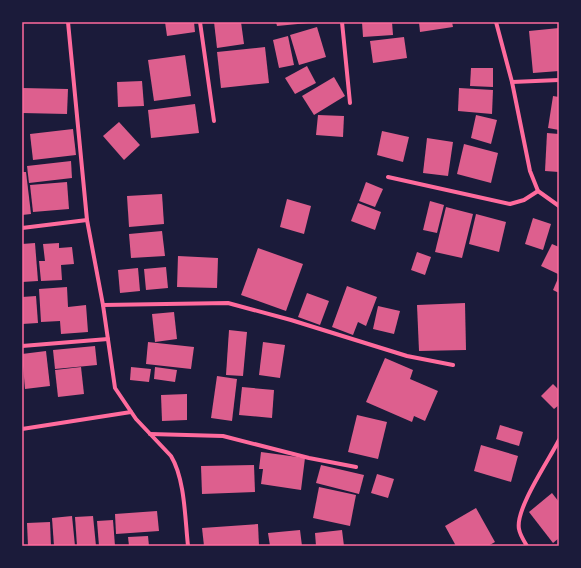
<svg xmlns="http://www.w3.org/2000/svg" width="581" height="568" viewBox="0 0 581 568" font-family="Mulish,sans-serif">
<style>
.building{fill:#dd5f8e}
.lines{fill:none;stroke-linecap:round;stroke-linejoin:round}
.minor{stroke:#ff6b9d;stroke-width:4}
.neatline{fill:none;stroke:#ff6b9d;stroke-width:1.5}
</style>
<rect width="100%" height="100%" fill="#1b1b3a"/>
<g class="building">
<polygon points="165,22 194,22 195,32 167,36"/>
<polygon points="214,22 241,22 244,44 217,48"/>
<polygon points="276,22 308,22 308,23 277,26"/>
<polygon points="362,22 392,22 393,35 363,37"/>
<polygon points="419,22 452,22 453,27 420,32"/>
<polygon points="317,27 326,57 299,65 290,35"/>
<polygon points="559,28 559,71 533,73 529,31"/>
<polygon points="288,36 294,65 279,68 273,40"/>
<polygon points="404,37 407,58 373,63 370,41"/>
<polygon points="265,47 269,83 221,88 217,52"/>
<polygon points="185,55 191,96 154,101 148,60"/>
<polygon points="307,66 316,83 295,94 285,78"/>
<polygon points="471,68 493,68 493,87 470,86"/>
<polygon points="334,77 345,96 314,115 302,96"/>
<polygon points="142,81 144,106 118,107 117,82"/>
<polygon points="22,88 68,89 67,114 22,113"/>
<polygon points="459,88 493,90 492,114 458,111"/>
<polygon points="553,96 559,97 559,130 548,128"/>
<polygon points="195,104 199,133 151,138 148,110"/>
<polygon points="318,115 344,116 343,137 316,135"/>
<polygon points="476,115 497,120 491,144 471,138"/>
<polygon points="119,122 140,145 124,160 103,136"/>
<polygon points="73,129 76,155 33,160 30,134"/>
<polygon points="382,131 409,137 403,162 377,155"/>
<polygon points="547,133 559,134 559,172 545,171"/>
<polygon points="427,138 453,142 448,176 423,173"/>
<polygon points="464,144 498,153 491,183 457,174"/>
<polygon points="71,161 72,178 29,183 27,166"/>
<polygon points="22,172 26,172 31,214 22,215"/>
<polygon points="67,182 69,209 33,212 30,185"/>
<polygon points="366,182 383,189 375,207 359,201"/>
<polygon points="162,194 164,224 129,227 127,196"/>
<polygon points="287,199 311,206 304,234 280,227"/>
<polygon points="430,201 444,205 437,233 423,230"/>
<polygon points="358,203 381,212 375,230 351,221"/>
<polygon points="446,207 473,214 462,258 435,252"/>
<polygon points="476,214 506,222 499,252 469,244"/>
<polygon points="533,218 551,224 543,250 525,244"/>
<polygon points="162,231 165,256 131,258 129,234"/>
<polygon points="35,243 38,281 22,282 22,244"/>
<polygon points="59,243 59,248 72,247 74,264 61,265 62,280 41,281 39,261 45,261 43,244"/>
<polygon points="552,244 559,247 559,271 558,274 541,266"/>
<polygon points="258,248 303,264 286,311 241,295"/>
<polygon points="417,252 431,257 425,275 411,270"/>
<polygon points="178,256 218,258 217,288 177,287"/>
<polygon points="166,267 168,288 146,290 144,269"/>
<polygon points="138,268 140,291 120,293 118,270"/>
<polygon points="559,276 559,293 553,290"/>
<polygon points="347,286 377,297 366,326 358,322 353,335 332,327"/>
<polygon points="67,287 68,307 86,305 88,332 61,334 60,321 41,322 39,289"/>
<polygon points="307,293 329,301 320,325 298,317"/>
<polygon points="36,296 38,323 22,324 22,297"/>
<polygon points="465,303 466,350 419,351 417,305"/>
<polygon points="378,306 400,311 394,334 373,329"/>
<polygon points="174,312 177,339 155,342 152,314"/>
<polygon points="229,330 247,332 243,376 226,375"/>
<polygon points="148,342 194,347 191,369 146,364"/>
<polygon points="263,342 285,345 280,378 259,375"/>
<polygon points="95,346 97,365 55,369 53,350"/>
<polygon points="46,351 50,386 25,389 22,354"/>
<polygon points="385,358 413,370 410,379 438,391 425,421 414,416 412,422 366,402"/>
<polygon points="81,367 84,394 58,397 55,370"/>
<polygon points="131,367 151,369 149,382 130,380"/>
<polygon points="155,367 177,370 175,382 154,379"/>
<polygon points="217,376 237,379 232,421 211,418"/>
<polygon points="553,384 559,390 559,405 554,409 541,396"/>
<polygon points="242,387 274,390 272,418 239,415"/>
<polygon points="187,394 187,420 162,421 161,395"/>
<polygon points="357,415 387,422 378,459 348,452"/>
<polygon points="500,425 523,432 519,446 496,439"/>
<polygon points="481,445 518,456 511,482 474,471"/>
<polygon points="261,452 305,458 301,490 261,484 263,469 259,469"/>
<polygon points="254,465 255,492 202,494 201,466"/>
<polygon points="321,465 364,475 359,494 316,483"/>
<polygon points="377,474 394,479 388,498 371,493"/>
<polygon points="319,487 356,495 350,526 313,518"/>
<polygon points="552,493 559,502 559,538 553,543 529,512"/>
<polygon points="476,508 495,542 488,546 456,546 445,526"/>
<polygon points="157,511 159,531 116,534 115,514"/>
<polygon points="72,516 75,546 54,546 52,518"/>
<polygon points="93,516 96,546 77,546 75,517"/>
<polygon points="113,520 115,546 99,546 97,521"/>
<polygon points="50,522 51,546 28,546 27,523"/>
<polygon points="258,524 259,546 204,546 202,528"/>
<polygon points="300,530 302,546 270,546 268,533"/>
<polygon points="342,530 344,546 316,546 315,533"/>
<polygon points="148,536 149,546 129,546 128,537"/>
</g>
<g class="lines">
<g class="minor">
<path d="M 68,22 L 87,220 L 103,305 L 115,388 L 136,419 L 171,456 C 185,479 185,519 188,546"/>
<polyline points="200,22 214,121"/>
<polyline points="342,22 350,103"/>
<polyline points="496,22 512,82 530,171 538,191 559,206"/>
<polyline points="512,82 559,80"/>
<polyline points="388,177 510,204 524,200 538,191"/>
<polyline points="22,228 87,220"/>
<polyline points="103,305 228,303 291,320 407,356 453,365"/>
<polyline points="22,346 108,339"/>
<polyline points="22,429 131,412"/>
<polyline points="150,434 223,436 309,458 356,467"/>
<path d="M 527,546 C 524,541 520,535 519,529 C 515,509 549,460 559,440"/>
</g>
</g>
<rect width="581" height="568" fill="none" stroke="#1b1b3a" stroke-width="46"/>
<rect x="23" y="23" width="535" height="522" class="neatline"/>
</svg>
